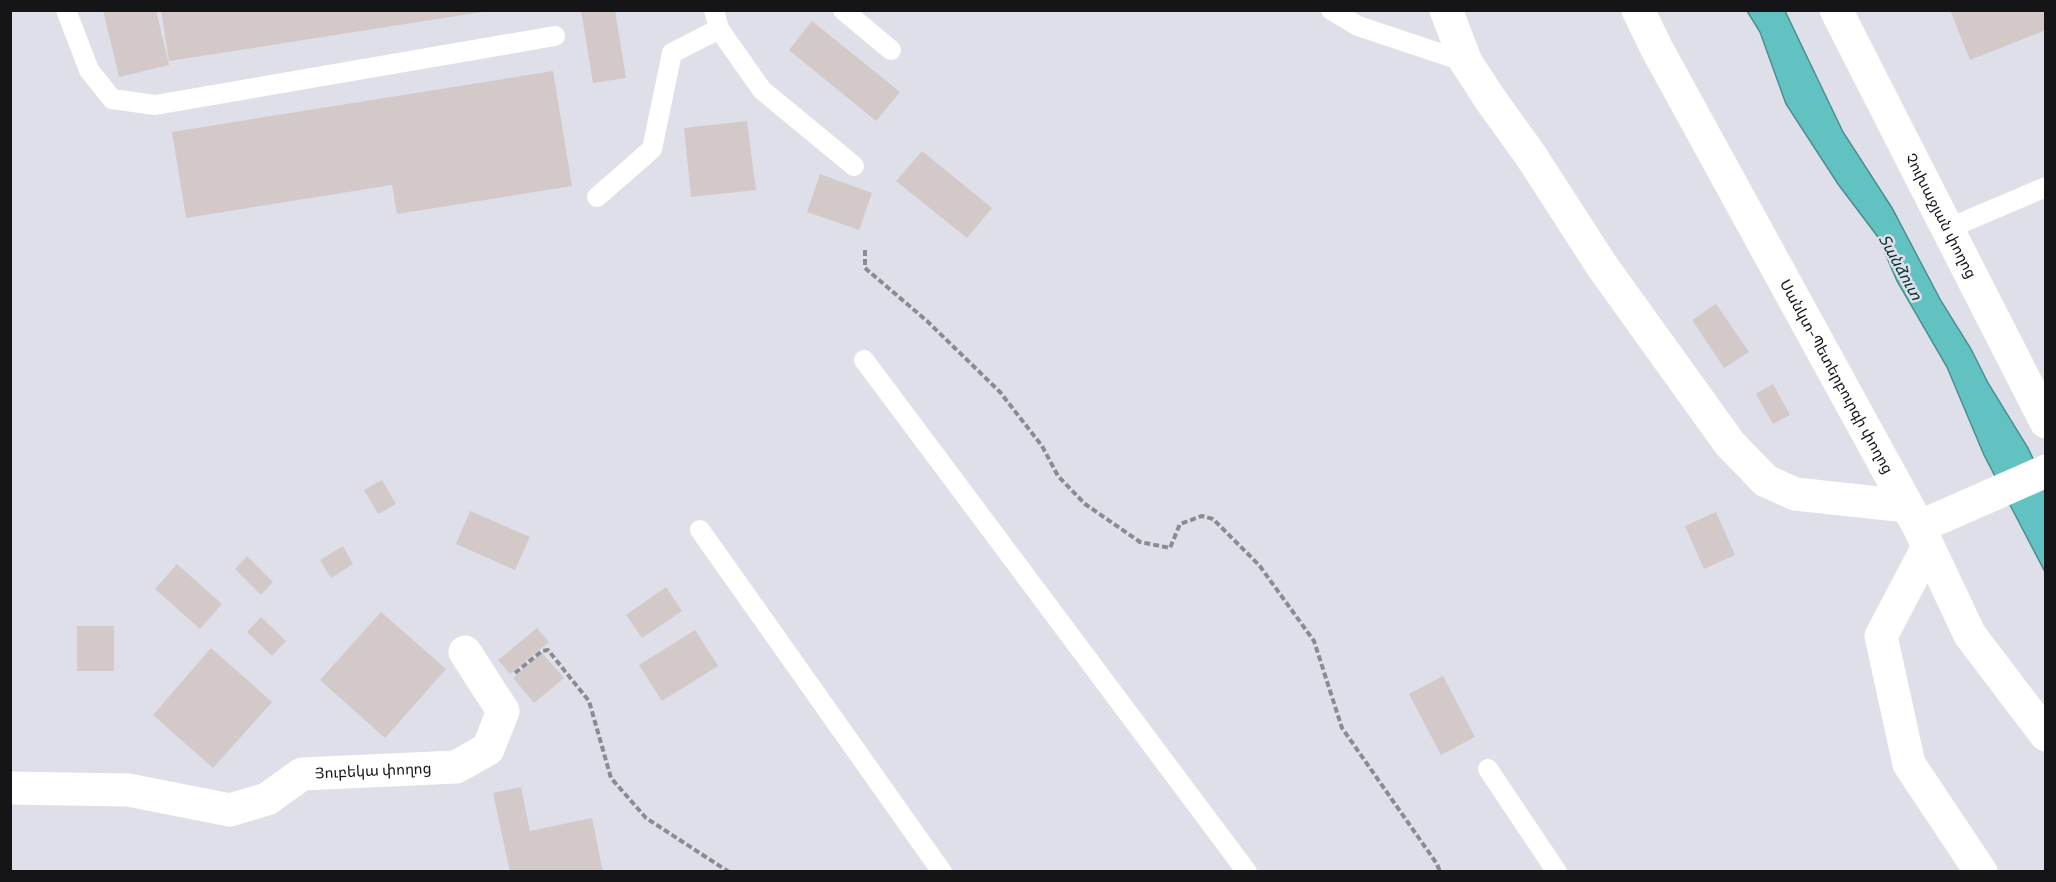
<svg xmlns="http://www.w3.org/2000/svg" width="2056" height="882" viewBox="0 0 2056 882" font-family="'Titillium Web','Noto Sans Armenian',sans-serif">
<style>
.water{fill:#62c2c2;stroke:#4b8e8f;stroke-width:1.5}
.building{fill:#d4c9c9}
.lines{fill:none;stroke-linecap:round;stroke-linejoin:round}
.path{stroke:#8b8b92;stroke-width:4;stroke-dasharray:6 3;stroke-linecap:butt}
.lane{stroke:#fff;stroke-width:20}
.street{stroke:#fff;stroke-width:33}
.labels{text-anchor:middle;stroke-width:5;stroke-linejoin:round;paint-order:stroke}
.street-label{font-size:15px;fill:#151518;stroke:#dedfe8}
.water-label{font-size:16px;font-style:italic;fill:#003031;stroke:#dedfe8}
</style>
<rect width="100%" height="100%" fill="#dedfe8"/>
<polygon class="water" points="1747,11 1785,11 1843,132 1892,208 1941,301 1971,349 1988,383 2028,448 2045,484 2045,572 1984,455 1947,367 1897,281 1878,237 1838,184 1786,104 1760,32"/>
<g class="building">
<polygon points="103,10 156,10 169,65 119,77"/>
<polygon points="161,10 481,10 482,12 169,61"/>
<polygon points="581,10 615,10 626,78 593,83"/>
<polygon points="1950,10 2046,10 2046,30 1970,60"/>
<polygon points="812,21 900,92 876,121 789,50"/>
<polygon points="553,71 572,186 397,214 392,185 186,218 172,132"/>
<polygon points="747,121 756,190 691,197 684,128"/>
<polygon points="922,151 992,208 967,238 896,181"/>
<polygon points="820,174 872,193 859,230 807,212"/>
<polygon points="1716,304 1749,352 1724,368 1692,320"/>
<polygon points="1773,384 1790,415 1773,424 1756,394"/>
<polygon points="382,480 396,504 378,514 364,490"/>
<polygon points="470,511 530,537 515,570 456,544"/>
<polygon points="1716,512 1735,555 1704,569 1685,526"/>
<polygon points="343,546 353,564 331,578 320,560"/>
<polygon points="247,556 273,582 261,595 235,569"/>
<polygon points="177,564 222,604 200,629 155,589"/>
<polygon points="666,587 682,611 642,638 626,615"/>
<polygon points="381,612 446,669 385,738 320,680"/>
<polygon points="261,617 286,641 272,656 247,632"/>
<rect x="77" y="626" width="37" height="45"/>
<polygon points="537,628 549,642 510,674 498,660"/>
<polygon points="695,630 718,666 662,701 639,665"/>
<polygon points="211,648 272,702 213,768 153,715"/>
<polygon points="542,653 564,678 534,703 513,678"/>
<polygon points="1443,676 1475,737 1441,755 1409,694"/>
<polygon points="521,787 530,831 592,818 603,872 510,872 493,793"/>
</g>
<g class="lines">
<g class="path">
<polyline points="865,250 865,268 927,321 1000,392 1042,446 1058,476 1085,504 1140,542 1170,548 1180,524 1202,516 1213,519 1259,565 1314,641 1342,728 1437,864 1440,872"/>
<polyline points="515,673 542,651 548,650 589,701 611,778 646,818 729,872"/>
</g>
<g class="lane">
<polyline points="66,10 89,70 112,99 155,105 555,36"/>
<polyline points="714,10 719,29 762,90 854,166"/>
<polyline points="843,10 891,50"/>
<polyline points="1331,10 1358,26 1466,62"/>
<polyline points="597,197 652,149 672,53 719,29"/>
<polyline points="1947,229 2046,187"/>
<polyline points="864,360 1247,872"/>
<polyline points="700,530 942,872"/>
<polyline points="1488,769 1557,872"/>
</g>
<g class="street">
<polyline points="1446,10 1466,62 1490,99 1531,156 1602,266 1730,444 1766,481 1795,494 1907,506"/>
<path id="s1" d="M 1638,10 L 1657,49 L 1919,527 L 1970,635 L 2046,735"/>
<path id="s2" d="M 1836,10 L 2046,422"/>
<polyline points="1919,527 2046,471"/>
<polyline points="1928,547 1881,636 1909,764 1981,872"/>
<path id="s3" d="M 10,788 L 128,790 L 230,810 L 267,799 L 302,774 L 456,767 L 488,749 L 503,711 L 465,652"/>
</g>
</g>
<g class="labels">
<g class="street-label">
<text dy="5" stroke="none"><textPath href="#s2" startOffset="231">Չուխաջյան փողոց</textPath></text>
<text dy="5" stroke="none"><textPath href="#s1" startOffset="417">Սանկտ-Պետերբուրգի փողոց</textPath></text>
<text dy="5" stroke="none"><textPath href="#s3" startOffset="375">Յուբեկա փողոց</textPath></text>
</g>
<g class="water-label">
<text transform="translate(1901 267) rotate(61)" y="6">Տանձուտ</text>
</g>
</g>
<rect width="2056" height="882" fill="none" stroke="#151518" stroke-width="24"/>
</svg>
